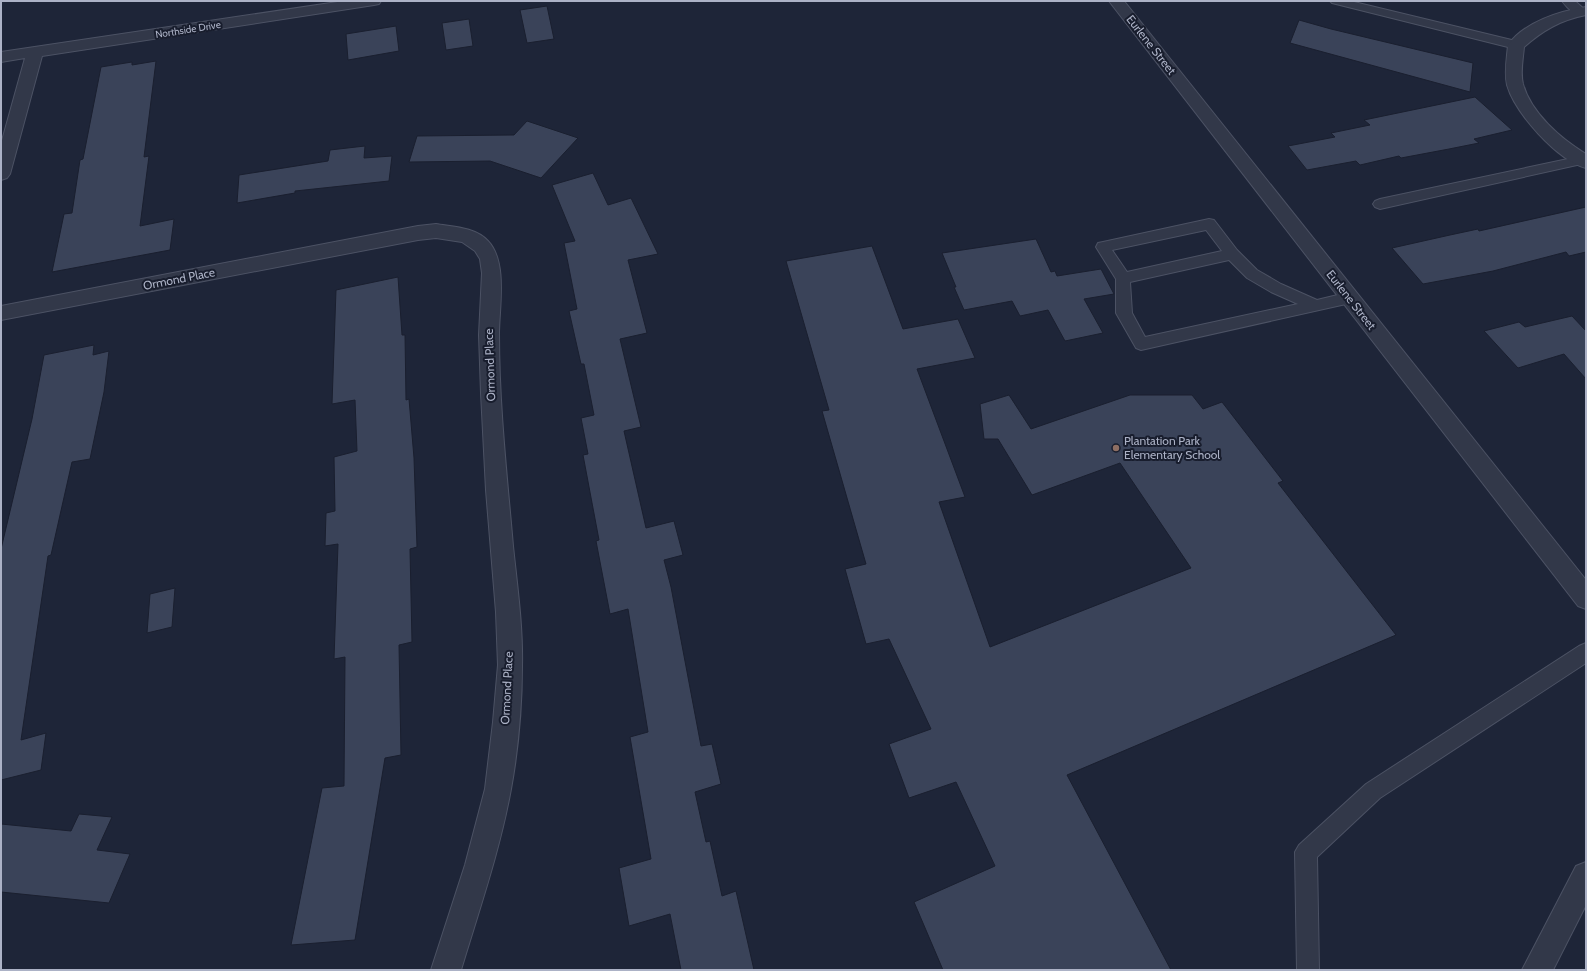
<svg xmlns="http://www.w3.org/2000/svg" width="1587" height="971" viewBox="0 0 1587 971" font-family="Cabin,sans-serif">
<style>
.building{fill:#3a4359;stroke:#1a1f2f}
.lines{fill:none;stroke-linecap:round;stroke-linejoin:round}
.lane-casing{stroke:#4c5264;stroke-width:2}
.street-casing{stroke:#4c5264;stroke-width:2}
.lane{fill:#323849;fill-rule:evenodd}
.street{fill:#323849;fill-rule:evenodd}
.education-dot{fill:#8d6e63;stroke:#181d2d;stroke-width:1.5}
.labels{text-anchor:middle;stroke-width:4;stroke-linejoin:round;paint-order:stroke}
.far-street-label{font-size:10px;fill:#acb2c6;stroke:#181d2d}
.street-label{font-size:12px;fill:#acb2c6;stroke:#181d2d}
.poi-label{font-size:12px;fill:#acb2c6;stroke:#181d2d;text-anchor:start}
</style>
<rect width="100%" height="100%" fill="#1e2538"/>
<g class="building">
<polygon points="547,6 554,39 527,43 520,10"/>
<polygon points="469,19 473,46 446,50 442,23"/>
<polygon points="1299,20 1331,29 1473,63 1470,92 1290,43"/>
<polygon points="396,26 399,51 348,60 346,34"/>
<polygon points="156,61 144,157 149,156 140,226 174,219 170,250 52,272 64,214 72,213 80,160 83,159 101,67 132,62 132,65"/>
<polygon points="1475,97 1512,130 1474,139 1479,143 1449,149 1401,158 1399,156 1360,165 1356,161 1307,170 1288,146 1335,137 1331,133 1370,125 1364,120"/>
<polygon points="527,121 578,138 541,178 490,161 409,162 417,136 514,135"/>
<polygon points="365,146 364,158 392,156 389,181 295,191 295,193 237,203 239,175 328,161 330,150"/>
<polygon points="593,173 608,205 631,198 658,254 628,260 647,333 620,339 641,427 624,431 646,528 674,521 683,555 664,560 671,587 701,746 712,744 721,784 695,792 706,842 710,841 722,896 736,891 754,970 681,970 670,914 629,926 619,868 651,859 630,737 648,732 628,609 610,614 596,541 599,540 583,455 588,454 581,418 594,415 584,364 581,364 569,311 577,309 564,243 575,241 552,185"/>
<polygon points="1586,207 1586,252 1569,256 1566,252 1493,271 1423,284 1392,248 1450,235 1478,229 1479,231"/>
<polygon points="1036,239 1051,272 1055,271 1057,276 1101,269 1114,294 1084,299 1103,333 1065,341 1048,310 1020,316 1012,301 964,310 954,287 956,287 942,253"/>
<polygon points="872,246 903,329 958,319 975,358 917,369 965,497 939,502 990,647 1191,568 1120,463 1032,495 998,439 984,439 980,404 1009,395 1031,429 1130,395 1192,395 1203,409 1222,402 1283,481 1278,483 1396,635 1067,775 1171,970 943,970 914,902 995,866 956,782 909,798 889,744 931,729 889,639 866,644 845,569 866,564 822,411 829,410 786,261"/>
<polygon points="398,277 402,335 405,335 406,400 409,399 414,458 417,547 410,549 412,642 399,645 401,755 385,758 355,940 291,945 322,788 344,786 345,657 334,659 338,544 325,546 326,513 335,511 334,457 357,451 355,400 332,404 336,290"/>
<polygon points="1572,316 1586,331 1586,379 1564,354 1518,368 1484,331 1519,322 1525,327"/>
<polygon points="94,345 93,355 109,351 104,392 90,459 72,462 51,555 48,556 21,740 46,733 41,770 1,780 1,549 32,419 44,355"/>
<polygon points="175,588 172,627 147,633 150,594"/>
<polygon points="79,814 112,817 97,850 130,854 109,903 1,892 1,824 71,831"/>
</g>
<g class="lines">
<defs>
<g id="lane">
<polygon points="1330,1 1350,1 1520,42 1522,45 1520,48 1516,49 1332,3"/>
<path d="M 1562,1 L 1575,1 L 1585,10 L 1586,13 C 1578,19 1567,8 1562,1 Z"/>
<polygon points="1582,156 1586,157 1586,163 1380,209 1375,207 1373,204 1375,201 1380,199"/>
<path d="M 1209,219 L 1214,220 L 1237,250 L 1257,270 L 1281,284 L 1317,300 L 1350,292 L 1355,294 L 1357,298 L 1355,302 L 1141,350 L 1136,348 L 1116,313 L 1116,279 L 1096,247 L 1098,243 L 1103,242 ZM 1206,230 L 1222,251 L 1127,272 L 1112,250 ZM 1229,260 L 1247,278 L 1271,292 L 1298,304 L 1145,337 L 1132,313 L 1130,282 Z"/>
<polygon points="1586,643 1586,663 1380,798 1317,857 1319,970 1297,970 1295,852 1299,845 1366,784 1579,646"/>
</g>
<g id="street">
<polygon points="344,1 381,1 379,4 374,5 42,56 10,174 7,178 1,180 1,144 25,58 1,62 1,52"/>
<polygon points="1109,1 1124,1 1586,580 1586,609 1578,606"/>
<path d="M 1586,7 L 1586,15 C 1561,20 1543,30 1524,47 C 1523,59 1520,72 1523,84 C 1531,113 1561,139 1586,154 L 1586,168 C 1557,160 1515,113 1507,85 C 1504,72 1507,58 1508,45 C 1524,22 1560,11 1586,7 Z"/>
<path d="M 436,224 C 453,227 475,227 488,241 C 508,262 499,308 499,334 C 499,405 507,476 513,546 C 517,585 523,626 522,666 C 522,704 518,751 511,789 C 500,850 479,910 461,970 L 431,970 L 465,865 L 485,789 L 493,722 L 498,665 L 496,612 L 486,490 L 481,393 L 479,335 L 482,273 L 480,259 L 475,251 L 462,242 L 436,238 L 418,240 L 1,320 L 1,306 L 418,226 Z"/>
<polygon points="1586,862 1586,905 1553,970 1522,970 1576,866"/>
</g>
</defs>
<use href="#lane" class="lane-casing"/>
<use href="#street" class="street-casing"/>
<use href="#lane" class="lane"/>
<use href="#street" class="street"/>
</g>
<circle class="education-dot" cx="1116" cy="448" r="4"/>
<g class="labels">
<g class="far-street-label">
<text transform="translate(188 29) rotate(-9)" y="4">Northside Drive</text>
</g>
<g class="street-label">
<text transform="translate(1151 45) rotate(52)" y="4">Eurlene Street</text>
<text transform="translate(179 279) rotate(-11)" y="4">Ormond Place</text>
<text transform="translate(1351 300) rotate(52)" y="4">Eurlene Street</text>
<text transform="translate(490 365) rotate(-92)" y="4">Ormond Place</text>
<text transform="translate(507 688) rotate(-87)" y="4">Ormond Place</text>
</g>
<g class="poi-label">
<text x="1124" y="445">Plantation Park<tspan x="1124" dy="14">Elementary School</tspan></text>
</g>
</g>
<rect width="1587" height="971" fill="none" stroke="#acb2c6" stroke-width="4"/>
</svg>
